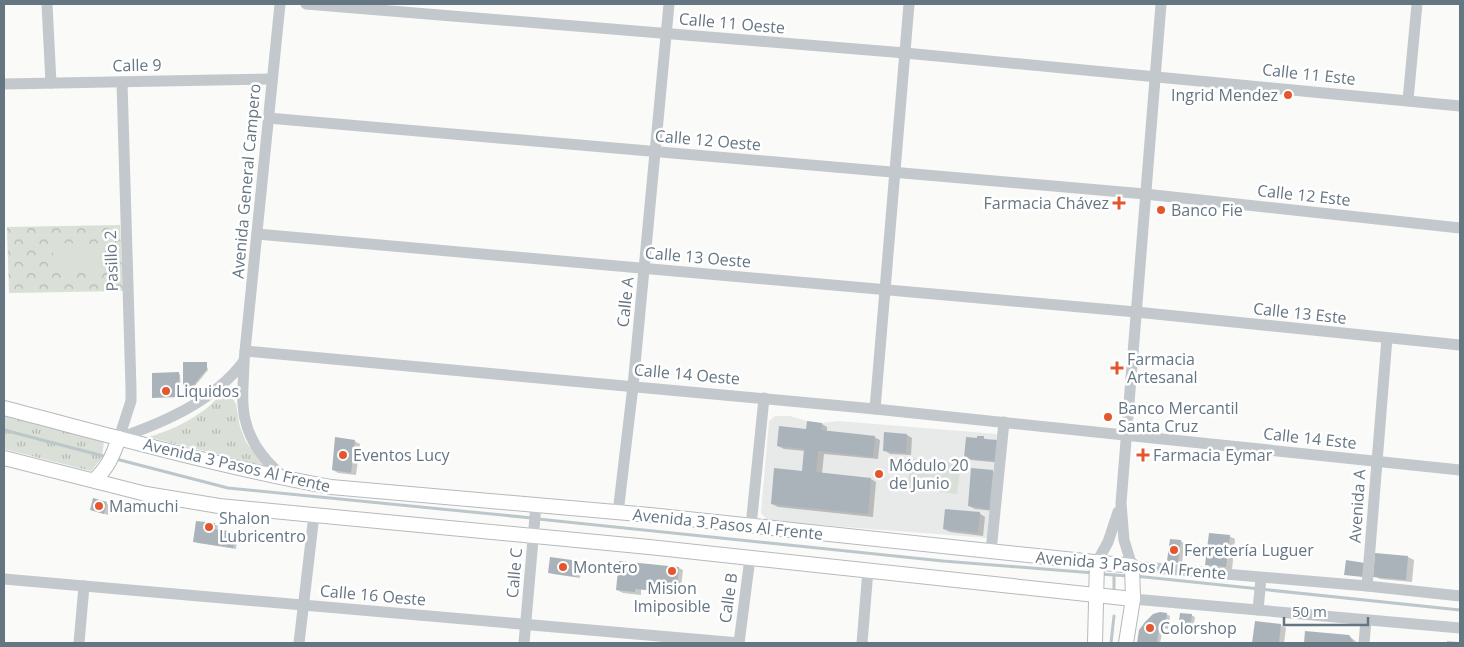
<svg xmlns="http://www.w3.org/2000/svg" width="1464" height="647" viewBox="0 0 1464 647" font-family="'Open Sans',sans-serif">
<style>
.built{fill:#e8e9e9}
.grass{fill:url(#grass-tufts)}
.park{fill:url(#park-crowns)}
.pitch{fill:#dadfd7}
.shadow{fill:#0003}
.lines{fill:none;stroke-linecap:round;stroke-linejoin:round}
.stream{stroke:#bbc7cb;stroke-width:3}
.building{fill:#aab3b9}
.major-casing{stroke:#b5babe;stroke-width:16}
.minor{stroke:#c3c8cc;stroke-width:11}
.major{stroke:#fff;stroke-width:14}
.poi-dot{fill:#e4572e;stroke:#fff;stroke-width:2}
.labels{text-anchor:middle;stroke-width:5;stroke-linejoin:round;paint-order:stroke}
.street-label{font-size:16px;fill:#657683;stroke:#fff}
.poi-label{font-size:16px;fill:#657683;stroke:#fff;text-anchor:start}
</style>
<defs>
<pattern id="grass-tufts" width="24" height="20" patternUnits="userSpaceOnUse" patternTransform="scale(1.25)"><rect width="24" height="20" fill="#dadfd7"/><path d="M3 7l-1-3M5 7V3M7 7l1-3M15 17l-1-3M17 17v-4M19 17l1-3" fill="none" stroke="#b4b9b4"/></pattern>
<pattern id="park-crowns" width="20" height="18" patternUnits="userSpaceOnUse" patternTransform="scale(1.25)"><rect width="20" height="18" fill="#dadfd7"/><path d="M2 6a3 3 0 1 1 6 0M12 15a3 3 0 1 1 6 0" fill="none" stroke="#b4b9b4"/></pattern>
</defs>
<rect width="100%" height="100%" fill="#fafaf8"/>
<polygon class="built" points="775,416 790,416 807,421 822,423 838,421 997,434 987,538 768,521 761,513 769,421"/>
<g class="grass">
<path d="M 225,396 L 233,399 L 236,404 L 240,427 L 246,442 L 265,466 L 148,437 C 167,432 186,423 203,411 C 212,405 214,398 225,396 Z"/>
<polygon points="4,413 104,440 102,458 91,471 4,449"/>
</g>
<polygon class="park" points="120,225 123,291 9,293 7,227"/>
<g class="pitch">
<polygon points="53,243 105,244 104,269 53,269"/>
<polygon points="911,458 961,464 957,494 907,488"/>
</g>
<g class="shadow">
<polygon points="206,363 208,370 194,387 184,386"/>
<polygon points="179,374 180,374 181,397 154,397"/>
<polygon points="822,424 827,427 827,432 874,437 880,440 878,459 824,454 822,474 871,479 876,482 873,517 778,507 772,504 803,472 805,451 784,449 778,446"/>
<polygon points="907,435 912,438 911,455 890,454 884,450"/>
<polygon points="983,438 988,440 1002,463 971,460 966,457 978,439"/>
<polygon points="354,441 360,444 356,475 338,473 333,470"/>
<polygon points="992,471 998,474 994,511 975,509 969,506"/>
<polygon points="94,500 110,505 108,515 92,510"/>
<polygon points="979,513 985,517 983,536 950,532 944,529"/>
<polygon points="214,524 218,526 217,531 234,533 238,535 236,549 198,543 194,541"/>
<polygon points="1229,536 1235,539 1232,570 1212,568 1207,565"/>
<polygon points="1181,541 1184,543 1182,564 1172,562 1169,560"/>
<polygon points="1376,554 1408,557 1414,560 1412,582 1380,579 1374,576"/>
<polygon points="578,562 582,564 580,578 553,574 549,572"/>
<polygon points="620,562 679,568 683,570 681,587 660,585 659,590 641,589 641,595 623,593 617,590"/>
<polygon points="1166,614 1170,616 1168,629 1163,628 1160,643 1139,643 1140,630"/>
<polygon points="1191,615 1195,617 1193,631 1180,628"/>
<polygon points="1256,622 1280,625 1286,628 1284,643 1253,643"/>
<polygon points="1306,632 1349,636 1358,643 1305,643"/>
<polygon points="1447,641 1460,642 1460,643 1447,643"/>
</g>
<g class="lines">
<g class="stream">
<polyline points="4,430 107,457"/>
<polyline points="116,459 228,488 532,518"/>
<polyline points="538,519 943,561 1094,573"/>
<polyline points="1100,574 1129,576"/>
<polyline points="1114,575 1114,590"/>
<polyline points="1135,576 1460,610"/>
<polyline points="1111,643 1114,616"/>
</g>
</g>
<g class="building">
<polygon points="183,362 207,362 207,369 192,387 183,386"/>
<polygon points="179,372 180,397 152,398 152,373"/>
<polygon points="807,421 822,423 821,430 875,436 873,457 818,451 816,472 871,478 868,514 771,504 774,468 802,471 804,449 777,446 779,426 806,429"/>
<polygon points="884,432 907,434 906,453 883,451"/>
<polygon points="977,436 984,436 984,439 998,440 996,461 964,458 966,437 977,438"/>
<polygon points="335,437 355,440 351,473 332,470"/>
<polygon points="971,468 993,470 989,509 968,506"/>
<polygon points="93,498 107,502 104,514 90,510"/>
<polygon points="945,509 980,512 978,533 943,529"/>
<polygon points="196,521 215,523 214,529 235,532 233,548 193,542"/>
<polygon points="1209,533 1230,535 1226,567 1205,565"/>
<polygon points="1170,539 1181,540 1178,562 1167,561"/>
<polygon points="1375,553 1408,556 1406,580 1373,577"/>
<polygon points="550,557 579,561 577,577 548,573"/>
<polygon points="1346,560 1365,563 1363,577 1344,575"/>
<polygon points="619,561 679,567 677,586 657,584 656,591 635,589 635,592 616,590"/>
<polygon points="1160,612 1167,613 1165,627 1159,627 1157,643 1137,643 1139,630 1145,622 1153,614"/>
<polygon points="1180,613 1192,614 1190,630 1178,629"/>
<polygon points="1255,621 1281,624 1279,643 1252,643"/>
<polygon points="1305,631 1349,635 1354,643 1304,643"/>
</g>
<g class="lines">
<defs>
<g id="major">
<path d="M 4,408 C 112,436 221,467 331,487 L 650,515 L 1132,566 L 1133,599 L 1126,643"/>
<polyline points="4,458 146,494 219,506 649,547 1133,599"/>
<path d="M 94,480 C 108,468 113,455 119,438"/>
<polyline points="1095,643 1097,562"/>
</g>
</defs>
<use href="#major" class="major-casing"/>
<g class="minor">
<polyline points="47,4 51,83"/>
<path d="M 280,4 L 244,361 C 244,375 242,390 243,405 C 245,436 261,458 284,477"/>
<polyline points="306,4 905,53 1460,106"/>
<polyline points="1161,4 1121,503 1124,540 1132,566 1367,586 1460,596"/>
<polyline points="4,84 272,79"/>
<polyline points="1408,100 1417,4"/>
<polyline points="268,118 1145,194 1460,228"/>
<polyline points="257,234 1136,312 1460,345"/>
<polyline points="245,351 875,409 1460,470"/>
<polyline points="875,409 909,4"/>
<polyline points="119,438 131,401 131,389 122,82"/>
<path d="M 119,438 C 165,422 214,401 244,361"/>
<polyline points="618,513 633,386 669,4"/>
<polyline points="751,526 764,398"/>
<polyline points="991,551 1004,422"/>
<polyline points="1097,562 1108,542 1118,512"/>
<polyline points="4,579 739,643"/>
<polyline points="1367,586 1387,338"/>
<polyline points="1133,599 1460,628"/>
<polyline points="1258,610 1261,578"/>
<polyline points="79,643 84,586"/>
<polyline points="299,643 314,515"/>
<polyline points="524,643 536,505"/>
<polyline points="739,643 750,558"/>
<polyline points="862,643 868,570"/>
<polyline points="1364,643 1366,620"/>
</g>
<use href="#major" class="major"/>
</g>
<g class="poi-dot">
<circle cx="1288" cy="95" r="5"/>
<path d="M1116.5 195.5h5v5h5v5h-5v5h-5v-5h-5v-5h5z"/>
<circle cx="1161" cy="210" r="5"/>
<path d="M1114.5 360.5h5v5h5v5h-5v5h-5v-5h-5v-5h5z"/>
<circle cx="166" cy="391" r="5"/>
<circle cx="1108" cy="417" r="5"/>
<circle cx="343" cy="455" r="5"/>
<path d="M1140.5 447.5h5v5h5v5h-5v5h-5v-5h-5v-5h5z"/>
<circle cx="879" cy="474" r="5"/>
<circle cx="99" cy="506" r="5"/>
<circle cx="209" cy="527" r="5"/>
<circle cx="1174" cy="550" r="5"/>
<circle cx="563" cy="567" r="5"/>
<circle cx="672" cy="571" r="5"/>
<circle cx="1150" cy="628" r="5"/>
</g>
<g class="labels">
<g class="street-label">
<text transform="translate(732 23) rotate(5)" y="6">Calle 11 Oeste</text>
<text transform="translate(137 65) rotate(-1)" y="6">Calle 9</text>
<text transform="translate(1309 74) rotate(6)" y="6">Calle 11 Este</text>
<text transform="translate(708 140) rotate(5)" y="6">Calle 12 Oeste</text>
<text transform="translate(246 181) rotate(-85)" y="6">Avenida General Campero</text>
<text transform="translate(1304 195) rotate(6)" y="6">Calle 12 Este</text>
<text transform="translate(698 257) rotate(5)" y="6">Calle 13 Oeste</text>
<text transform="translate(111 261) rotate(-92)" y="6">Pasillo 2</text>
<text transform="translate(625 302) rotate(-84)" y="6">Calle A</text>
<text transform="translate(1300 313) rotate(6)" y="6">Calle 13 Este</text>
<text transform="translate(687 374) rotate(5)" y="6">Calle 14 Oeste</text>
<text transform="translate(1310 438) rotate(6)" y="6">Calle 14 Este</text>
<text transform="translate(237 465) rotate(13)" y="6">Avenida 3 Pasos Al Frente</text>
<text transform="translate(1357 506) rotate(-86)" y="6">Avenida A</text>
<text transform="translate(728 524) rotate(6)" y="6">Avenida 3 Pasos Al Frente</text>
<text transform="translate(1131 565) rotate(5)" y="6">Avenida 3 Pasos Al Frente</text>
<text transform="translate(514 573) rotate(-85)" y="6">Calle C</text>
<text transform="translate(373 595) rotate(5)" y="6">Calle 16 Oeste</text>
<text transform="translate(728 598) rotate(-82)" y="6">Calle B</text>
</g>
<g class="poi-label">
<text x="1278" y="101" text-anchor="end">Ingrid Mendez</text>
<text x="1109" y="209" text-anchor="end">Farmacia Chávez</text>
<text x="1171" y="216">Banco Fie</text>
<text x="1127" y="365">Farmacia<tspan x="1127" dy="18">Artesanal</tspan></text>
<text x="176" y="397">Liquidos</text>
<text x="1118" y="414">Banco Mercantil<tspan x="1118" dy="18">Santa Cruz</tspan></text>
<text x="353" y="461">Eventos Lucy</text>
<text x="1153" y="461">Farmacia Eymar</text>
<text x="889" y="471">Módulo 20<tspan x="889" dy="18">de Junio</tspan></text>
<text x="109" y="512">Mamuchi</text>
<text x="219" y="524">Shalon<tspan x="219" dy="18">Lubricentro</tspan></text>
<text x="1184" y="556">Ferretería Luguer</text>
<text x="573" y="573">Montero</text>
<text x="672" y="594" text-anchor="middle">Mision<tspan x="672" dy="18">Imiposible</tspan></text>
<text x="1160" y="634">Colorshop</text>
</g>
</g>
<rect width="1464" height="647" fill="none" stroke="#657683" stroke-width="10"/>
<path d="M1284 617v8h84v-8" fill="none" stroke="#657683" stroke-width="2.5"/>
<text x="1292" y="617" font-size="15" fill="#657683" stroke="#ffffff" stroke-width="4" paint-order="stroke">50 m</text>
</svg>
